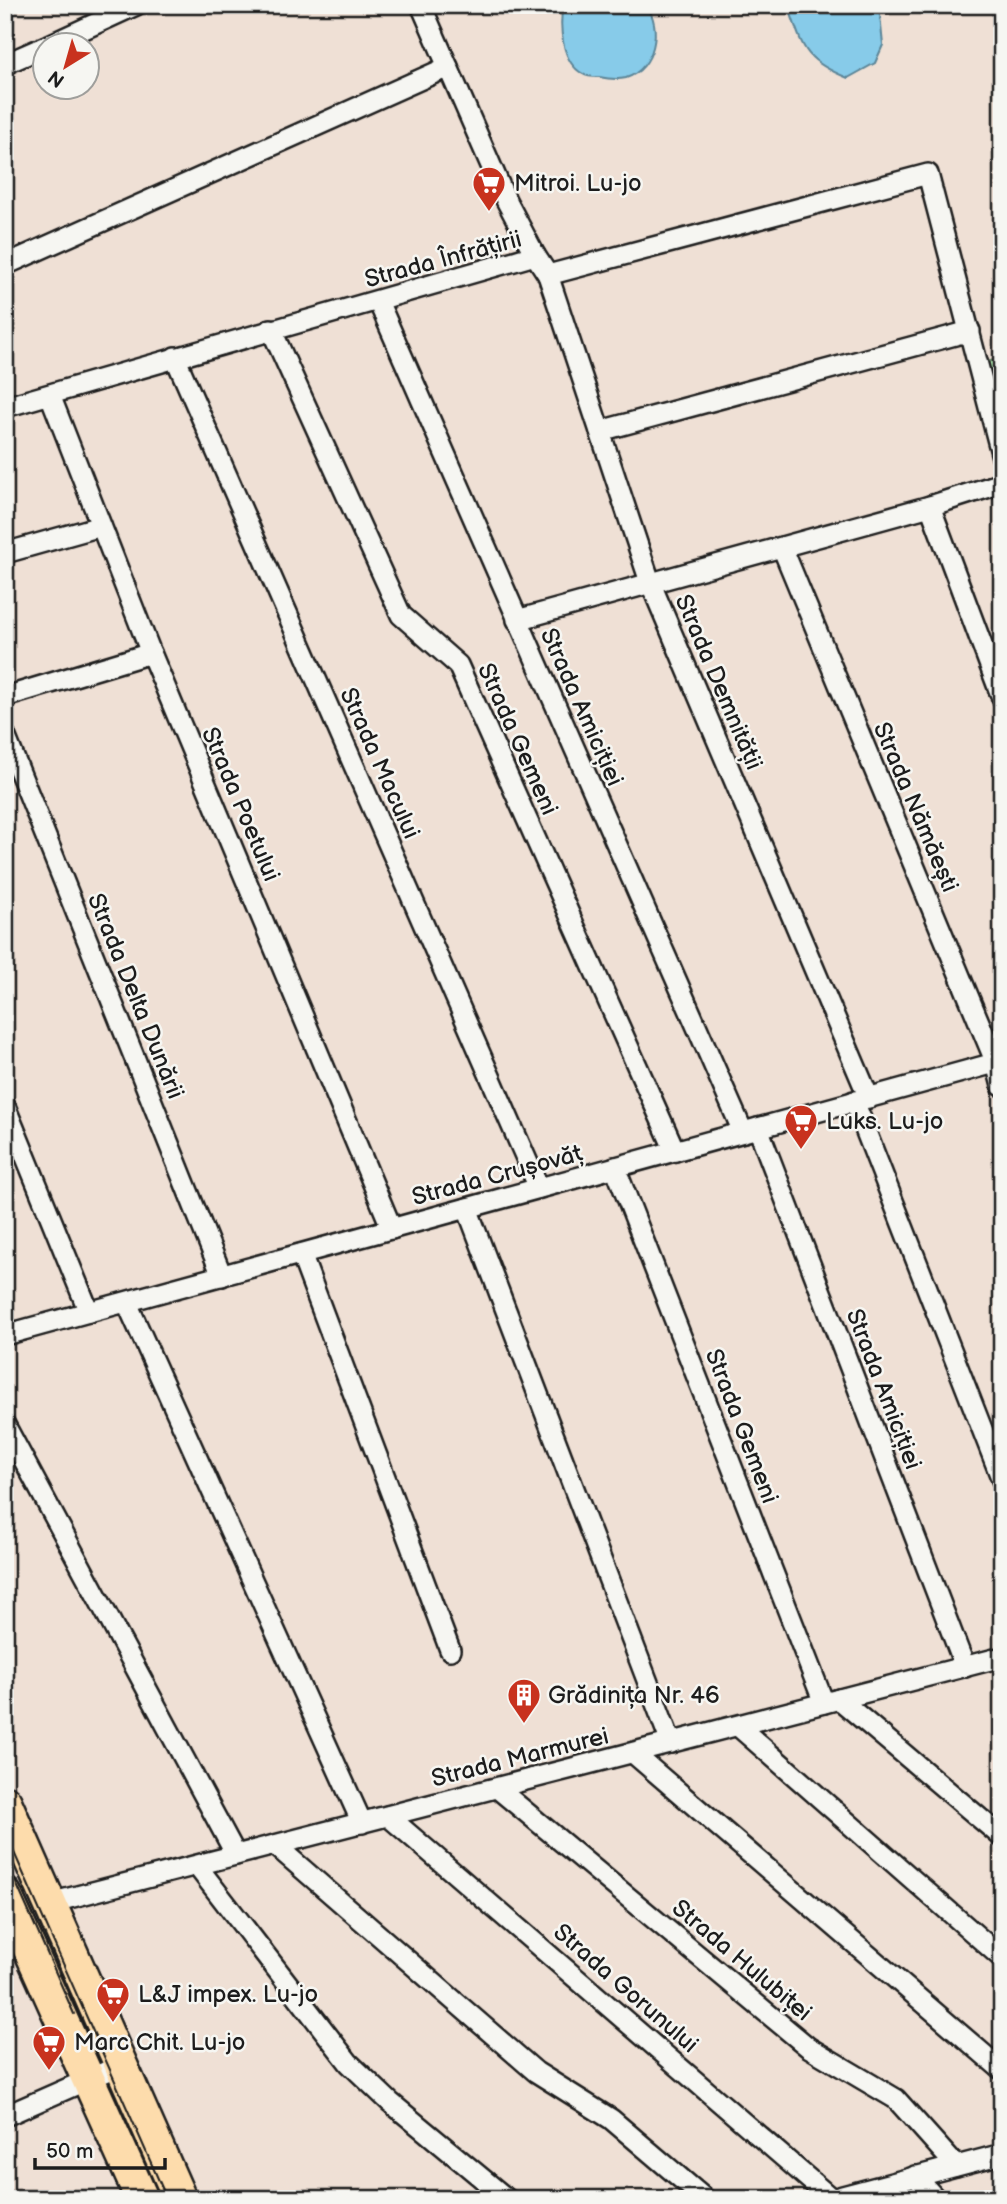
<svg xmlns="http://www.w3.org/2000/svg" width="1007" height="2204" viewBox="0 0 1007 2204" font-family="'Balsamiq Sans',sans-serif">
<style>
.park{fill:url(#park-dots);stroke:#688568;stroke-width:2}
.water{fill:#87cbe9;stroke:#5c8597;stroke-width:2}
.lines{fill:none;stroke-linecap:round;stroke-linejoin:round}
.street-casing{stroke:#1c1c1c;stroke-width:24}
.primary-casing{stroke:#1c1c1c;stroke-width:37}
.street{stroke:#f6f6f2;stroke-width:19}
.primary{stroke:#fddcac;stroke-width:32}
.tram{stroke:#1c1c1c;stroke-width:2}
.labels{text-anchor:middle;stroke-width:5;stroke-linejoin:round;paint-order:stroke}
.poi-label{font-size:24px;fill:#1c1c1c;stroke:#f6f6f2;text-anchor:start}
.street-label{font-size:24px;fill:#1c1c1c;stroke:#f6f6f2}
</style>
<defs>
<pattern id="park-dots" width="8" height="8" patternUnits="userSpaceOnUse" patternTransform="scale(1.75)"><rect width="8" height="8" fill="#b4eeb3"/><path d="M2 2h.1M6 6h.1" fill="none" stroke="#9acc99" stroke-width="1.8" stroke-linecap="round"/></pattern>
</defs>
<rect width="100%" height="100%" fill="#efe0d5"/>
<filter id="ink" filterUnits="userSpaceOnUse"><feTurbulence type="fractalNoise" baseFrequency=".0143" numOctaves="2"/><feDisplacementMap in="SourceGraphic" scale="14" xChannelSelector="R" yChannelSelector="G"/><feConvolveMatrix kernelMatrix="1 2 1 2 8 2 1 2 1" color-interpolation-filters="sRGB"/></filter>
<g filter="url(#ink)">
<polygon class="park" points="1002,358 1002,457 979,364"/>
<g class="water">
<path d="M 563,5 L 646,5 C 663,27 655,69 626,78 C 618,80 608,79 599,77 C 595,77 587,77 583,74 C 561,62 559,26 563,5 Z"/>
<path d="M 788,5 L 879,5 L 883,45 L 875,63 L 848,78 C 803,60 803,48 788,5 Z"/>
</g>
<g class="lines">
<defs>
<g id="street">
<polyline points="421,5 506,200 535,255"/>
<polyline points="47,46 136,5"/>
<polyline points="5,64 46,46"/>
<polyline points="5,265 448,67"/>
<polyline points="548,275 650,582 869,1098"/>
<polyline points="378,301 743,1132"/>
<polyline points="271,329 401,615 458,665 675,1151"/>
<polyline points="175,357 539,1188"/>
<polyline points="50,395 151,653 392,1229"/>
<polyline points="5,407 535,255 548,275 928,174 1002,457"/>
<polyline points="600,431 970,331"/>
<polyline points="930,506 1002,698"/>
<polyline points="782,547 996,1063 1002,1086"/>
<polyline points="5,553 101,526"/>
<polyline points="517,620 930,506 1002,483"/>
<polyline points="5,697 151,653"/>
<polyline points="5,735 222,1276"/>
<polyline points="854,1101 1002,1480"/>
<polyline points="5,1106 89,1312"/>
<polyline points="758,1128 965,1667"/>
<polyline points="615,1167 824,1703"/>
<polyline points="467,1208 671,1743"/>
<polyline points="301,1254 450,1650"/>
<polyline points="127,1303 362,1823"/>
<polyline points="5,1335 1002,1061"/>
<polyline points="5,1425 236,1855"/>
<polyline points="839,1699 1002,1837"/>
<polyline points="738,1726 1002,1958"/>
<polyline points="633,1753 1002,2070"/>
<polyline points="497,1788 808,2047 896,2099 956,2166"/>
<polyline points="388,1816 832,2199"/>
<polyline points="275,1845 536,2072 611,2119 705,2199"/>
<polyline points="197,1866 349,2063 390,2102 507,2199"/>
<polyline points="50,1903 1002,1657"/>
<polyline points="5,2116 121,2065"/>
<polyline points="915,2176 936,2199"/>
<polyline points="831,2199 1002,2154"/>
</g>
<g id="primary">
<polyline points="5,1802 180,2199"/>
<polyline points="5,1894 142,2199"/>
</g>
</defs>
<use href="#street" class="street-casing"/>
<use href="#primary" class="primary-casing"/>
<use href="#street" class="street"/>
<use href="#primary" class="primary"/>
<g class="tram">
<polyline points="5,1832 167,2199"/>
<polyline points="13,1876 74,2014"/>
</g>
</g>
</g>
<defs>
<symbol id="supermarket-pin" viewBox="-11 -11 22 30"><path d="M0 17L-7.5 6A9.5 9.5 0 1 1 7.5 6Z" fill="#c8321e" stroke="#f6f6f2"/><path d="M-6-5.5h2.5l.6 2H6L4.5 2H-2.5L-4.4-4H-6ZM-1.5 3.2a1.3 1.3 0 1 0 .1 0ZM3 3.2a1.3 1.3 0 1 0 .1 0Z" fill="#fff"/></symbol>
<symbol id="building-pin" viewBox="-11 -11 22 30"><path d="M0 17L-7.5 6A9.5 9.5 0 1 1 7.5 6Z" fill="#c8321e" stroke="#f6f6f2"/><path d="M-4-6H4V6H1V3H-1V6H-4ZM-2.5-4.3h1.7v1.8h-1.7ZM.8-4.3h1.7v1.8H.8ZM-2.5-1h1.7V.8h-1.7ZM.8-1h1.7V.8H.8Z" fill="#fff"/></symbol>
</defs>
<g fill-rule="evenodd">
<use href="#supermarket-pin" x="470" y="164" width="38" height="52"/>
<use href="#supermarket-pin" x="782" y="1102" width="38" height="52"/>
<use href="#building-pin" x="505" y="1676" width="38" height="52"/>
<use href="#supermarket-pin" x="94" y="1975" width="38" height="52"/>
<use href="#supermarket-pin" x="30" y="2023" width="38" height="52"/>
</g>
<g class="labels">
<g class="poi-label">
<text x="514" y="191">Mitroi. Lu-jo</text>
<text x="826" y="1129">Luks. Lu-jo</text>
<text x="548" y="1703">Grădinița Nr. 46</text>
<text x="138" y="2002">L&amp;J impex. Lu-jo</text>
<text x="74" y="2050">Marc Chit. Lu-jo</text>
</g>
<g class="street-label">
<text transform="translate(443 259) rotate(-15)" y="8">Strada Înfrățirii</text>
<text transform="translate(719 682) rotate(67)" y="8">Strada Demnității</text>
<text transform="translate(582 707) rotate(66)" y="8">Strada Amiciției</text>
<text transform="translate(518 739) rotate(66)" y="8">Strada Gemeni</text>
<text transform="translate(380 763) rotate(66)" y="8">Strada Macului</text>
<text transform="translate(241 804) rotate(67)" y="8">Strada Poetului</text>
<text transform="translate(916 807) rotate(67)" y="8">Strada Nămăești</text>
<text transform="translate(136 996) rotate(68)" y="8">Strada Delta Dunării</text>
<text transform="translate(497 1175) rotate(-15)" y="8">Strada Crușovăț</text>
<text transform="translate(884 1389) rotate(69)" y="8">Strada Amiciției</text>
<text transform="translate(742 1426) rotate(69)" y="8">Strada Gemeni</text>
<text transform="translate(520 1757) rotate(-14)" y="8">Strada Marmurei</text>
<text transform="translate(742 1960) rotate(40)" y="8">Strada Hulubiței</text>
<text transform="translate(626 1988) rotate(41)" y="8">Strada Gorunului</text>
</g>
</g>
<rect width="1007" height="2204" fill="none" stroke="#f6f6f2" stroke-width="28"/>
<rect x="14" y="14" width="979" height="2176" fill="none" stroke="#1c1c1c" stroke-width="2.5" filter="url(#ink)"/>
<g transform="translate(66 66) rotate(217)"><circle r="33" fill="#f6f6f2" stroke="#9f9f9c" stroke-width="2"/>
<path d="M0-5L12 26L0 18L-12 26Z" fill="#c8321e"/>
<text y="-10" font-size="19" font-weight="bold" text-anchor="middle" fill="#1c1c1c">N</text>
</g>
<path d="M35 2158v10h130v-10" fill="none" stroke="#1c1c1c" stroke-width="3.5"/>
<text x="46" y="2158" font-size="21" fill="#1c1c1c" stroke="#f6f6f2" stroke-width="5" paint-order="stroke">50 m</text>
</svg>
